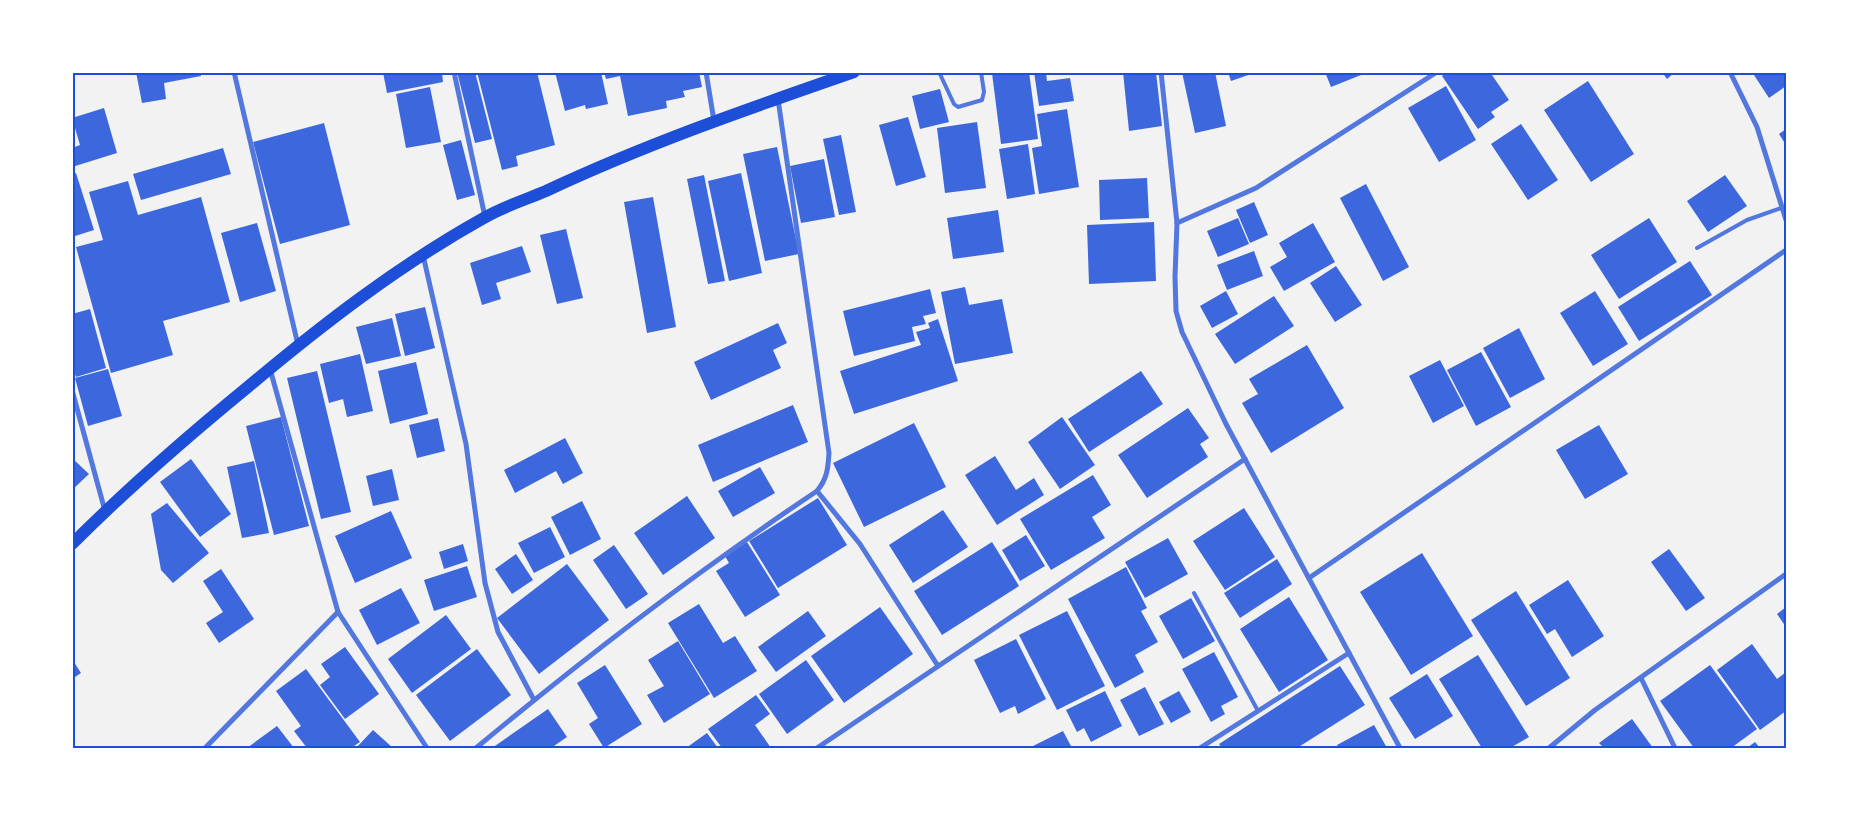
<svg xmlns="http://www.w3.org/2000/svg" width="1859" height="821" viewBox="0 0 1859 821" font-family="'Alegreya Sans',sans-serif">
<style>
.building{fill:#3d67dc}
.lines{fill:none;stroke-linecap:round;stroke-linejoin:round}
.service{stroke:#5277de;stroke-width:4}
.minor{stroke:#5277de;stroke-width:5}
.primary{stroke:#1d4ed8;stroke-width:12}
.neatline{fill:none;stroke:#1d4ed8;stroke-width:2}
</style>
<rect width="100%" height="100%" fill="#f2f2f2"/>
<g class="building">
<polygon points="136,72 200,72 201,76 164,83 166,99 142,103"/>
<polygon points="383,72 442,72 443,82 387,93"/>
<polygon points="457,72 475,72 492,139 475,143"/>
<polygon points="477,72 537,72 555,145 516,156 518,166 502,170"/>
<polygon points="555,72 601,72 608,104 586,109 585,105 565,111"/>
<polygon points="604,72 699,72 702,87 683,91 685,97 666,101 667,108 628,116 620,76 606,79"/>
<polygon points="1029,72 1038,139 1001,144 992,73"/>
<polygon points="1034,72 1046,72 1047,81 1070,78 1074,101 1039,106"/>
<polygon points="1123,72 1156,72 1162,126 1129,131"/>
<polygon points="1182,72 1215,72 1226,126 1195,133"/>
<polygon points="1228,72 1254,72 1254,73 1231,81"/>
<polygon points="1325,72 1366,72 1366,73 1331,87"/>
<polygon points="1447,72 1490,72 1509,100 1491,112 1495,117 1478,129 1442,76"/>
<polygon points="1662,72 1675,72 1667,79"/>
<polygon points="1752,72 1786,72 1786,86 1769,98"/>
<polygon points="1588,81 1634,154 1591,182 1544,110"/>
<polygon points="1446,86 1476,140 1439,162 1408,108"/>
<polygon points="430,87 441,142 406,148 396,94"/>
<polygon points="940,89 949,122 920,129 912,96"/>
<polygon points="104,108 117,153 72,167 72,148 80,145 72,118"/>
<polygon points="1067,109 1079,187 1039,194 1032,148 1042,146 1037,114"/>
<polygon points="908,117 926,177 896,186 879,125"/>
<polygon points="977,122 986,188 945,193 937,128"/>
<polygon points="324,123 350,225 280,244 253,142"/>
<polygon points="1521,124 1558,180 1528,200 1491,144"/>
<polygon points="1786,129 1786,145 1779,134"/>
<polygon points="841,135 856,212 839,215 823,139"/>
<polygon points="461,140 475,195 457,200 443,145"/>
<polygon points="1028,144 1035,194 1007,199 999,149"/>
<polygon points="777,147 799,254 765,261 743,154"/>
<polygon points="223,148 231,174 141,200 133,174"/>
<polygon points="824,159 835,217 801,223 790,166"/>
<polygon points="76,173 94,230 72,237 72,174"/>
<polygon points="741,173 762,273 729,281 708,181"/>
<polygon points="704,175 725,281 708,284 687,179"/>
<polygon points="1725,175 1747,206 1708,232 1687,201"/>
<polygon points="1147,178 1149,218 1100,220 1099,180"/>
<polygon points="128,181 138,215 201,197 230,302 163,321 173,355 111,373 76,247 103,240 89,192"/>
<polygon points="1366,184 1409,267 1383,281 1340,198"/>
<polygon points="653,197 676,327 647,333 624,202"/>
<polygon points="1254,202 1268,235 1250,243 1236,210"/>
<polygon points="998,210 1004,252 953,259 947,218"/>
<polygon points="1238,218 1249,244 1218,257 1207,231"/>
<polygon points="1649,218 1677,262 1619,299 1591,255"/>
<polygon points="1154,222 1156,281 1089,284 1087,225"/>
<polygon points="257,223 276,291 240,302 221,233"/>
<polygon points="1313,223 1335,262 1284,291 1270,267 1287,257 1279,243"/>
<polygon points="566,229 583,298 557,304 540,235"/>
<polygon points="522,246 531,272 496,283 501,299 482,305 470,263"/>
<polygon points="1254,251 1263,276 1227,290 1217,265"/>
<polygon points="1690,261 1712,295 1639,341 1618,307"/>
<polygon points="1336,266 1362,305 1335,322 1310,283"/>
<polygon points="965,287 969,305 1002,299 1013,353 955,364 941,292"/>
<polygon points="930,289 936,313 923,316 926,324 912,327 915,341 854,356 843,311"/>
<polygon points="1226,291 1238,314 1212,328 1200,306"/>
<polygon points="1595,291 1628,344 1593,366 1560,313"/>
<polygon points="1274,296 1294,326 1235,364 1215,334"/>
<polygon points="425,307 435,348 405,356 395,314"/>
<polygon points="90,309 106,368 76,377 72,366 72,314"/>
<polygon points="392,318 401,356 366,364 356,327"/>
<polygon points="938,319 958,381 854,414 840,371 921,345 916,332 930,328 928,323"/>
<polygon points="778,323 787,343 773,350 781,368 711,400 694,362"/>
<polygon points="1519,328 1545,379 1510,398 1483,348"/>
<polygon points="1307,345 1344,408 1271,453 1242,403 1258,394 1249,379"/>
<polygon points="1481,352 1511,407 1476,426 1447,370"/>
<polygon points="360,354 373,411 347,417 343,399 329,403 320,364"/>
<polygon points="1440,360 1464,406 1433,423 1409,376"/>
<polygon points="416,362 428,414 390,424 378,371"/>
<polygon points="108,369 122,416 88,426 75,378"/>
<polygon points="317,371 351,512 321,519 287,378"/>
<polygon points="1141,371 1163,404 1089,452 1068,419"/>
<polygon points="793,405 808,442 713,482 698,445"/>
<polygon points="1188,408 1209,438 1200,444 1208,457 1147,498 1118,455"/>
<polygon points="281,417 309,526 274,535 246,426"/>
<polygon points="1062,417 1095,465 1060,489 1028,442"/>
<polygon points="438,418 445,451 417,458 409,425"/>
<polygon points="914,423 946,487 864,527 833,463"/>
<polygon points="1599,425 1628,474 1585,499 1556,450"/>
<polygon points="565,438 583,473 563,484 556,471 515,493 504,470"/>
<polygon points="995,456 1016,490 1034,478 1044,495 997,525 965,475"/>
<polygon points="72,458 89,474 72,490"/>
<polygon points="191,459 231,514 200,537 160,482"/>
<polygon points="254,461 269,533 242,538 227,467"/>
<polygon points="760,467 775,493 733,517 718,491"/>
<polygon points="392,469 399,500 373,506 366,476"/>
<polygon points="1093,475 1111,505 1092,517 1105,538 1051,570 1020,519"/>
<polygon points="687,496 715,538 663,575 634,533"/>
<polygon points="818,498 847,545 778,588 749,541"/>
<polygon points="582,501 601,539 570,555 551,517"/>
<polygon points="167,503 209,553 173,583 161,570 151,514"/>
<polygon points="1244,508 1275,557 1225,590 1193,541"/>
<polygon points="943,510 968,547 913,583 889,545"/>
<polygon points="391,511 412,558 355,583 335,536"/>
<polygon points="550,527 565,557 534,573 518,543"/>
<polygon points="1026,535 1045,566 1020,581 1002,550"/>
<polygon points="1168,538 1188,574 1145,598 1125,562"/>
<polygon points="747,542 780,595 745,617 716,571 729,563 725,556"/>
<polygon points="992,542 1019,586 942,635 914,591"/>
<polygon points="463,544 468,561 444,569 439,552"/>
<polygon points="614,545 648,594 626,609 593,560"/>
<polygon points="1669,549 1705,598 1686,611 1651,562"/>
<polygon points="1422,553 1473,636 1411,675 1360,592"/>
<polygon points="516,554 533,580 512,594 495,569"/>
<polygon points="1277,559 1292,584 1240,618 1224,593"/>
<polygon points="567,564 609,620 539,674 497,618"/>
<polygon points="467,566 477,597 434,611 424,580"/>
<polygon points="1126,567 1147,608 1141,611 1158,642 1135,655 1144,672 1115,688 1068,599"/>
<polygon points="221,569 254,619 219,643 206,623 223,612 203,581"/>
<polygon points="1568,580 1604,636 1572,657 1555,629 1547,634 1529,605"/>
<polygon points="401,588 420,623 377,645 359,610"/>
<polygon points="1516,591 1570,678 1526,706 1471,620"/>
<polygon points="1289,597 1328,660 1279,692 1240,629"/>
<polygon points="1191,598 1215,641 1183,659 1159,616"/>
<polygon points="699,604 723,643 735,636 757,671 714,698 668,623"/>
<polygon points="880,607 913,654 844,703 811,656"/>
<polygon points="1786,607 1786,627 1777,614"/>
<polygon points="808,611 826,636 776,672 758,647"/>
<polygon points="1067,611 1105,686 1057,710 1019,635"/>
<polygon points="446,615 471,649 412,693 388,659"/>
<polygon points="1016,639 1046,699 1018,714 1015,706 1000,713 974,660"/>
<polygon points="678,641 710,694 664,723 647,695 664,686 648,660"/>
<polygon points="1752,644 1777,679 1786,672 1786,711 1760,730 1717,670"/>
<polygon points="345,647 379,694 345,719 320,685 330,677 321,664"/>
<polygon points="477,649 511,695 450,741 416,695"/>
<polygon points="1214,652 1238,697 1221,706 1225,714 1211,722 1182,669"/>
<polygon points="1478,655 1529,737 1510,748 1482,748 1439,679"/>
<polygon points="72,659 81,673 72,679"/>
<polygon points="806,660 834,700 787,734 759,694"/>
<polygon points="605,665 642,724 604,748 589,724 598,718 577,683"/>
<polygon points="1710,665 1757,729 1731,748 1694,748 1660,701"/>
<polygon points="1340,666 1365,705 1297,748 1222,748 1219,744"/>
<polygon points="306,669 360,742 351,748 307,748 294,731 301,726 276,691"/>
<polygon points="1427,674 1453,716 1415,739 1389,698"/>
<polygon points="1145,687 1164,724 1139,736 1120,700"/>
<polygon points="1105,691 1122,726 1091,742 1084,728 1077,732 1066,710"/>
<polygon points="1179,691 1191,712 1171,723 1159,702"/>
<polygon points="756,695 770,714 755,725 771,748 722,748 708,729"/>
<polygon points="548,709 567,737 551,748 492,748"/>
<polygon points="1632,719 1653,748 1604,748 1599,743"/>
<polygon points="1374,725 1387,748 1338,748 1337,745"/>
<polygon points="277,726 294,748 247,748"/>
<polygon points="373,730 393,748 356,748"/>
<polygon points="1063,731 1072,748 1029,748"/>
<polygon points="707,733 718,748 686,748"/>
<polygon points="1755,742 1760,748 1747,748"/>
</g>
<g class="lines">
<g class="service">
<polyline points="939,72 954,104 958,107 982,100 984,92 981,72"/>
<polyline points="1697,248 1747,220 1781,208"/>
<polyline points="1194,593 1258,711"/>
</g>
<g class="minor">
<polyline points="234,72 298,345"/>
<polyline points="454,72 485,217"/>
<polyline points="706,72 714,121"/>
<polyline points="1161,72 1177,223 1175,277 1176,311 1182,332 1226,424 1400,748"/>
<polyline points="1730,72 1757,127 1786,220"/>
<polyline points="1177,223 1256,188 1437,72"/>
<polyline points="423,255 466,444 485,583 498,632 534,700"/>
<polyline points="270,369 338,612 427,748"/>
<polyline points="72,390 105,511"/>
<polyline points="817,491 860,544 938,666"/>
<polyline points="1309,578 1786,250"/>
<polyline points="1641,678 1675,748"/>
<polyline points="205,748 338,612"/>
<path d="M 476,748 C 585,657 699,570 817,491 C 827,479 828,469 829,453 L 778,99"/>
<polyline points="817,748 1245,459"/>
<polyline points="1200,748 1349,653"/>
<polyline points="1549,748 1595,710 1786,574"/>
</g>
<path class="primary" d="M 72,544 C 128,488 188,436 249,386 C 323,324 398,266 482,219 C 502,207 525,200 546,191 C 646,144 750,108 854,72"/>
</g>
<rect width="1859" height="821" fill="none" stroke="#ffffff" stroke-width="148"/>
<rect x="74" y="74" width="1711" height="673" class="neatline"/>
</svg>
